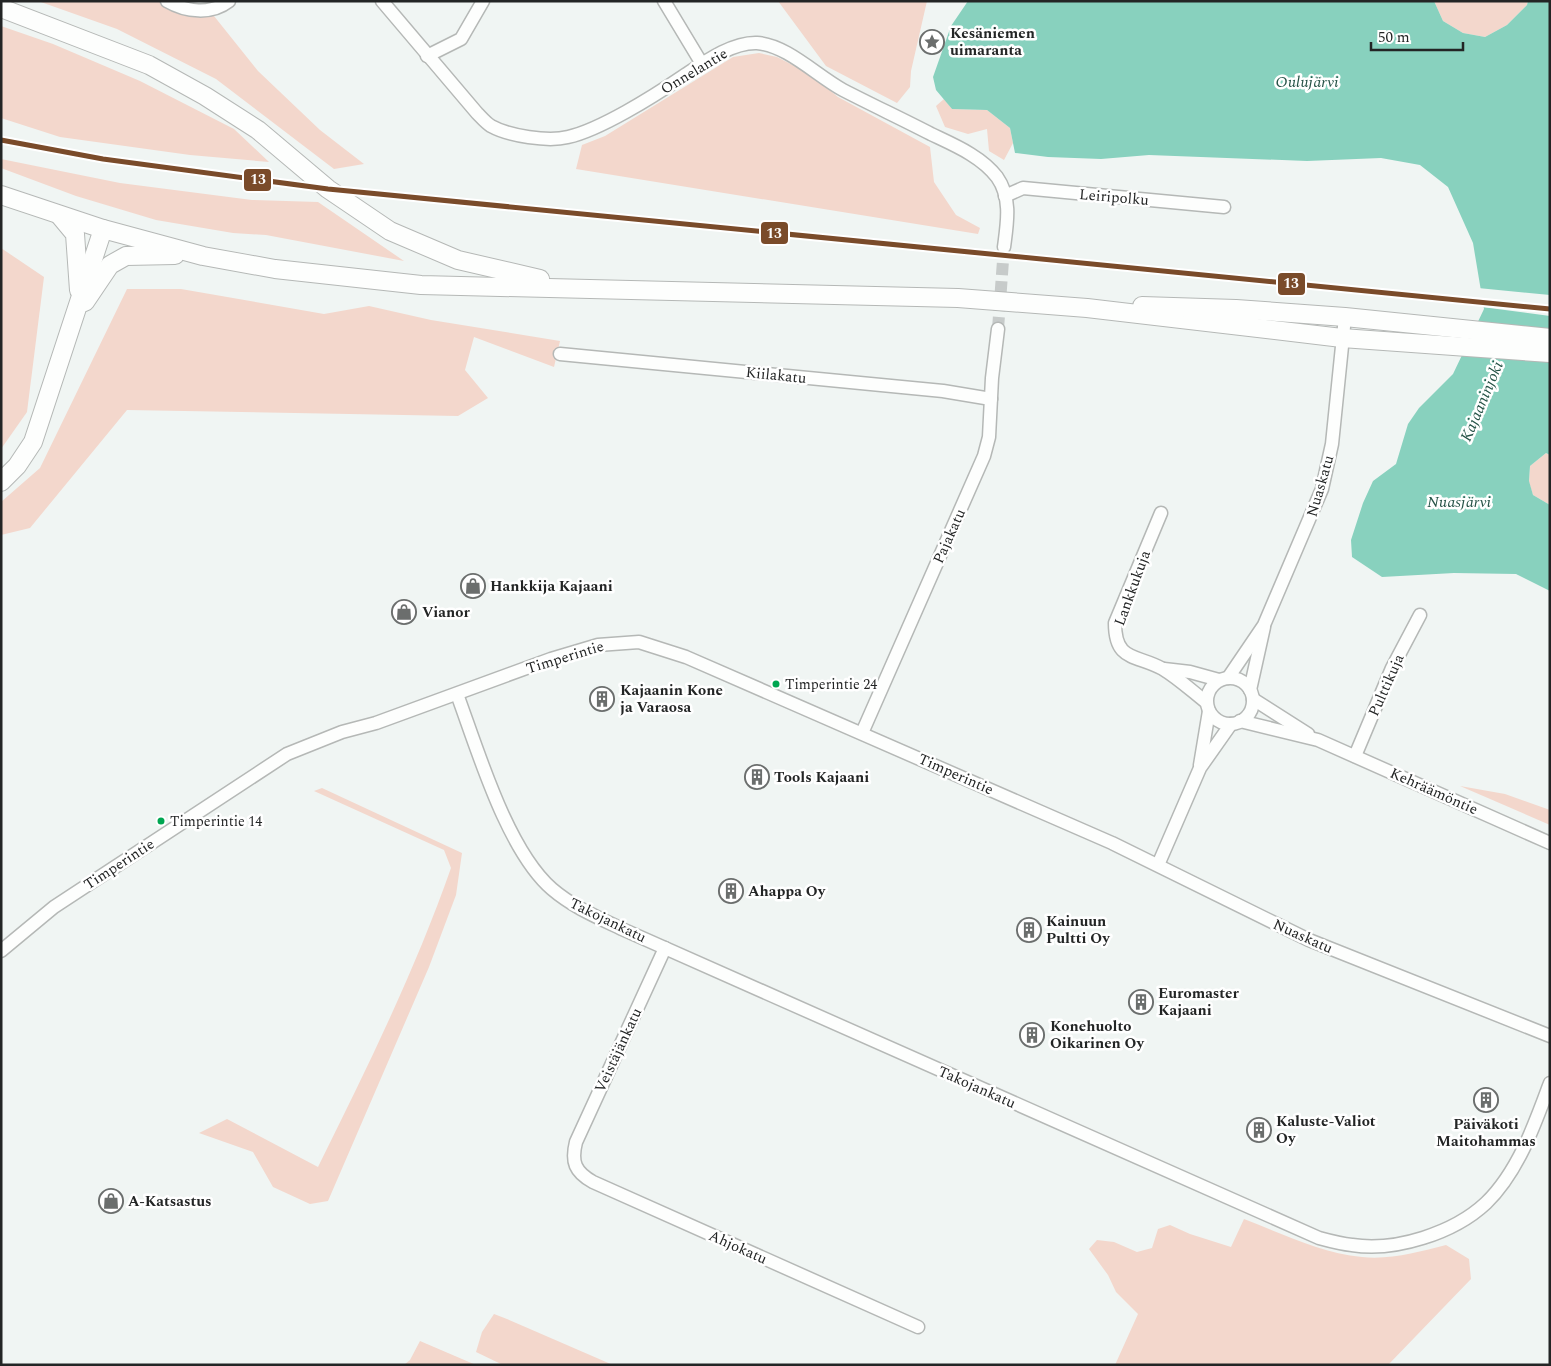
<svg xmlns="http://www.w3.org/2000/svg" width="1551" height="1366" viewBox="0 0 1551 1366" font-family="Spectral,serif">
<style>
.green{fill:#f3d7cc}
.water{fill:#88d1be}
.pier{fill:#f0f5f3}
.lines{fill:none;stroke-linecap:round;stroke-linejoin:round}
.minor-tunnel{stroke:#c7cbca;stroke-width:12;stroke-dasharray:12 6;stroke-linecap:butt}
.minor-casing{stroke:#b5b8b6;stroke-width:15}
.highway-casing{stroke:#b5b8b6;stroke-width:20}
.minor{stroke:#fdfefd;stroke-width:12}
.highway{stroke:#fdfefd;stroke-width:18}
.rail-1-casing{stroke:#fff;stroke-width:9}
.rail-1{stroke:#7a4b2a;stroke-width:5}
.bus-dot{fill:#00a651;stroke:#fff;stroke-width:2}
.labels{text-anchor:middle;stroke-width:5;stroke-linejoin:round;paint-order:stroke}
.bus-label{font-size:14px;fill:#232525;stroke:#fff;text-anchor:start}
.poi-label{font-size:15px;font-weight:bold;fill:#232525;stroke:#fff;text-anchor:start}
.street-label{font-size:15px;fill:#232525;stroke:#fff}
.water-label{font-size:16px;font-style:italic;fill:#265347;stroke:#fff}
.line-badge{stroke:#fff;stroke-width:2}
.badge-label{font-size:14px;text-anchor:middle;font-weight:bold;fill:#fff}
</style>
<rect width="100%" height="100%" fill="#f0f5f3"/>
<g class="green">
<polygon points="38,1 158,1 183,14 214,16 258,71 320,130 364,164 334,169 216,79 117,29"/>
<polygon points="778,1 927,1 911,71 910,87 897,103 826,66"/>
<polygon points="1434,1 1528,1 1527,5 1507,25 1485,37 1463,33 1443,21"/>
<polygon points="1,26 53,44 140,81 234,129 269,162 190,155 60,137 1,118"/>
<polygon points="759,53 777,57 810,74 838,97 930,147 934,182 956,215 980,228 978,234 576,169 582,145 605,136 733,57"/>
<polygon points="944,99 952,109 987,110 1010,128 1013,143 1004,160 989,151 987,129 968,134 945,127 936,106"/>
<polygon points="1,159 120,183 252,200 318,202 404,261 266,235 233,233 156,220 76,196 1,168"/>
<polygon points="1,248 44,277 27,412 1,449"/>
<polygon points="127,289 181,289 324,314 369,306 431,320 560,341 554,367 474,337 465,370 488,398 458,416 127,410 30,528 1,535 1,502 40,468"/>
<polygon points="1546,453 1550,455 1550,505 1533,495 1529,482 1530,466"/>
<polygon points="1460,786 1505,794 1550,810 1550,825"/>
<path d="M 322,788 L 462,853 L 456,895 L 429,967 L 328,1201 L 310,1204 L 273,1187 L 253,1152 L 199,1133 L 227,1119 L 318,1167 C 366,1070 415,971 451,868 L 444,850 L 314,791 Z"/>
<path d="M 1244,1219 C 1283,1234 1321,1253 1362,1257 C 1390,1260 1419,1252 1446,1245 L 1469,1259 L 1471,1279 L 1388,1365 L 1115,1365 L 1138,1314 L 1116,1292 L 1108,1275 L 1089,1249 L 1097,1240 L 1114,1242 L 1137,1252 L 1152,1248 L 1158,1229 L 1170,1225 L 1190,1234 L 1231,1247 Z"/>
<polygon points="494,1314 507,1319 613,1365 503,1365 476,1352 482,1332"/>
<polygon points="420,1341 476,1365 404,1365 410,1360"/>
</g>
<polygon class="water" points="968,1 1434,1 1443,21 1463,33 1485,37 1507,25 1527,5 1528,1 1550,1 1550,455 1546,453 1530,466 1529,481 1533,495 1550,505 1550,591 1516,574 1454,573 1382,577 1352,557 1351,540 1363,503 1373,481 1396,464 1408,424 1419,408 1453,374 1484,309 1473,243 1448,187 1420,165 1381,158 1307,161 1149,155 1101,159 1048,157 1015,153 1010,128 987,110 952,109 936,90 933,77 951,26"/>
<polygon class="pier" points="1478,288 1550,295 1550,316 1482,307"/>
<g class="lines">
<polyline class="minor-tunnel" points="998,329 1004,247"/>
<defs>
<g id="minor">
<path d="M 167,1 C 186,12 211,15 229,1"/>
<path d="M 382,1 L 477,113 C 481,117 486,123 491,126 C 509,136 548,142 568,137 C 600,130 654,96 682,77 C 702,64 731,42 757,43 C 787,45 817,76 843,90 C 872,105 902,119 931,134 C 954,145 981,156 997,177 C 1012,198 1007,224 1004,247"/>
<polyline points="664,1 702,64"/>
<polyline points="427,56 461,39 483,1"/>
<polyline points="1005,196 1023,188 1224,207"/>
<polyline points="560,354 943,391 991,399"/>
<path d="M 1161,513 L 1115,623 C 1115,662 1136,654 1163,669 C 1178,678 1192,691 1206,702"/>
<polyline points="1164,669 1190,672 1219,680"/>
<circle cx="1230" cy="701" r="23"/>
<polyline points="1228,678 1264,625 1322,489 1332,444 1345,317"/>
<polyline points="1250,690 1264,627"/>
<path d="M 457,694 C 478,751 507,850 552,889 C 573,907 597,917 622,929 L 1319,1238 C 1330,1241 1341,1244 1352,1245 C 1395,1252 1454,1233 1486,1203 C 1518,1172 1535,1124 1550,1083"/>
<polyline points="1253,699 1308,734"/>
<polyline points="1240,721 1318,740 1550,843"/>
<polyline points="862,733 984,456 989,437 992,378 998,329"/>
<polyline points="1355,756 1392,668 1420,615"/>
<polyline points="1200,765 1209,711"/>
<polyline points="1158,865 1200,768 1231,724"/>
<path d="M 665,948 L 576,1142 C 571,1162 575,1172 593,1182 L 918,1327"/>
<polyline points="1,951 54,907 287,754 342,732 376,723 551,659 598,645 639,642 686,657 1112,843 1309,940 1550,1036"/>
</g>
<g id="highway">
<polyline points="1,8 149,65 205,96 258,130 328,189 390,231 458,260 540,279"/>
<polyline points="1,195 103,229 203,256 275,269 421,285 958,298 1087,308 1342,338 1550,353"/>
<polyline points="60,216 75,234 79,290"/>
<polyline points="85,302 110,265 126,256 175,255"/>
<polyline points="1142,306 1236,309 1345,317 1550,338"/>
<polyline points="1,482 17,466 33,442 103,229"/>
</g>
</defs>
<use href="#minor" class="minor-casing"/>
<use href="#highway" class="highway-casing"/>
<use href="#minor" class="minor"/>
<use href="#highway" class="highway"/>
<defs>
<polyline id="rail-1" points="1,140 103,159 328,189 1550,309"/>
</defs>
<use href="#rail-1" class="rail-1-casing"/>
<use href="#rail-1" class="rail-1"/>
</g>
<defs>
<symbol id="sight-ring" viewBox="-11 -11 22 22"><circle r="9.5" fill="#fff" stroke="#6b6e6d" stroke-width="1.5"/><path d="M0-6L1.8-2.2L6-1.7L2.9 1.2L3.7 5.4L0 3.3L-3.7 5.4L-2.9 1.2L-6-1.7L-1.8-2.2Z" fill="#6b6e6d"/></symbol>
<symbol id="shop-ring" viewBox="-11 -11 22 22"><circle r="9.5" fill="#fff" stroke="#6b6e6d" stroke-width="1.5"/><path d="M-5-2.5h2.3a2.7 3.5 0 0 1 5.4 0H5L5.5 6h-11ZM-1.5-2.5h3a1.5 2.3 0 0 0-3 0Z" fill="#6b6e6d"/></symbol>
<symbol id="building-ring" viewBox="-11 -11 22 22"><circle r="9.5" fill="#fff" stroke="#6b6e6d" stroke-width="1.5"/><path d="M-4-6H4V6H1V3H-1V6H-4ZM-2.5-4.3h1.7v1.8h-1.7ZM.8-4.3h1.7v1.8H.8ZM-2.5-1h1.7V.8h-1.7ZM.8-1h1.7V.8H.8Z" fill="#6b6e6d"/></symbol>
</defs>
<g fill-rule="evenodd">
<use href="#sight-ring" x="918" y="28" width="28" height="28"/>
<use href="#shop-ring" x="459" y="572" width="28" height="28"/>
<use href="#shop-ring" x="390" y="598" width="28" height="28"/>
<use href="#building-ring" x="588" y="685" width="28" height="28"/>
<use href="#building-ring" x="743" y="763" width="28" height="28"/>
<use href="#building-ring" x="717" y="877" width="28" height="28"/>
<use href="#building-ring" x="1015" y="916" width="28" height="28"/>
<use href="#building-ring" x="1127" y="988" width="28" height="28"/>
<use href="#building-ring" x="1018" y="1021" width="28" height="28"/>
<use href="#building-ring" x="1472" y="1086" width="28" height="28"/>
<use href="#building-ring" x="1245" y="1116" width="28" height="28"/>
<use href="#shop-ring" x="97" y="1187" width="28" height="28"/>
</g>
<g class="bus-dot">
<circle cx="776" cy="684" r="4.5"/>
<circle cx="161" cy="821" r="4.5"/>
</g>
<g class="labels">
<g class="bus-label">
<text x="785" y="689">Timperintie 24</text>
<text x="170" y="826">Timperintie 14</text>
</g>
<g class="poi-label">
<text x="950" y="38">Kesäniemen<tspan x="950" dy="17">uimaranta</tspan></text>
<text x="490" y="591">Hankkija Kajaani</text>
<text x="422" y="617">Vianor</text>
<text x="620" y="695">Kajaanin Kone<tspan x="620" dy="17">ja Varaosa</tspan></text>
<text x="774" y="782">Tools Kajaani</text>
<text x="748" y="896">Ahappa Oy</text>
<text x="1046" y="926">Kainuun<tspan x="1046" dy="17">Pultti Oy</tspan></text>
<text x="1158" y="998">Euromaster<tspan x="1158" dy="17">Kajaani</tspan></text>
<text x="1050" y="1031">Konehuolto<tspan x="1050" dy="17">Oikarinen Oy</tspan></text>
<text x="1276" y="1126">Kaluste-Valiot<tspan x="1276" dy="17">Oy</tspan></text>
<text x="1486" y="1129" text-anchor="middle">Päiväkoti<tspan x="1486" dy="17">Maitohammas</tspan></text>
<text x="128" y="1206">A-Katsastus</text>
</g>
<g class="street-label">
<text transform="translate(694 71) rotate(-31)" y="5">Onnelantie</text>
<text transform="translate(1114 197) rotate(5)" y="5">Leiripolku</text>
<text transform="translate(776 375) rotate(6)" y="5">Kiilakatu</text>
<text transform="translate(1320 486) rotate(-74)" y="5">Nuaskatu</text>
<text transform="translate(949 536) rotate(-66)" y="5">Pajakatu</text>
<text transform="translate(1132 588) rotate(-70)" y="5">Lankkukuja</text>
<text transform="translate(565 657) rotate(-17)" y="5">Timperintie</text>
<text transform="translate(1386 685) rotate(-66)" y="5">Pulttikuja</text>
<text transform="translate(956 774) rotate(24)" y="5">Timperintie</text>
<text transform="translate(1434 791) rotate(24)" y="5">Kehräämöntie</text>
<text transform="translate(119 864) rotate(-33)" y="5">Timperintie</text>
<text transform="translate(608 920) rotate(26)" y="5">Takojankatu</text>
<text transform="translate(1303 936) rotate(24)" y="5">Nuaskatu</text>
<text transform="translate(618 1050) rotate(-65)" y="5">Veistäjänkatu</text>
<text transform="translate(977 1087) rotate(24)" y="5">Takojankatu</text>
<text transform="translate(738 1247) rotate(24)" y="5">Ahjokatu</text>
</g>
<g class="water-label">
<text x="1307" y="87">Oulujärvi</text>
<text transform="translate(1481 401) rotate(-67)" y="6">Kajaaninjoki</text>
<text x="1459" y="507">Nuasjärvi</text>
</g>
</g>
<g class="line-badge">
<rect x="243" y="168" width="29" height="24" rx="5" fill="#7a4b2a"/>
<rect x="760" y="221" width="29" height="24" rx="5" fill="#7a4b2a"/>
<rect x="1277" y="272" width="29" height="24" rx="5" fill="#7a4b2a"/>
</g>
<g class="badge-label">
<text x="258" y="184">13</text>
<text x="774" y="238">13</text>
<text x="1291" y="288">13</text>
</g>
<rect width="1551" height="1366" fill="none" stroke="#232525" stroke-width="5"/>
<path d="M1371 42v8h92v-8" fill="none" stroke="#232525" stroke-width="2.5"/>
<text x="1378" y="42" font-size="15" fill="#232525" stroke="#ffffff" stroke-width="4" paint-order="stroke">50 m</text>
</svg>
